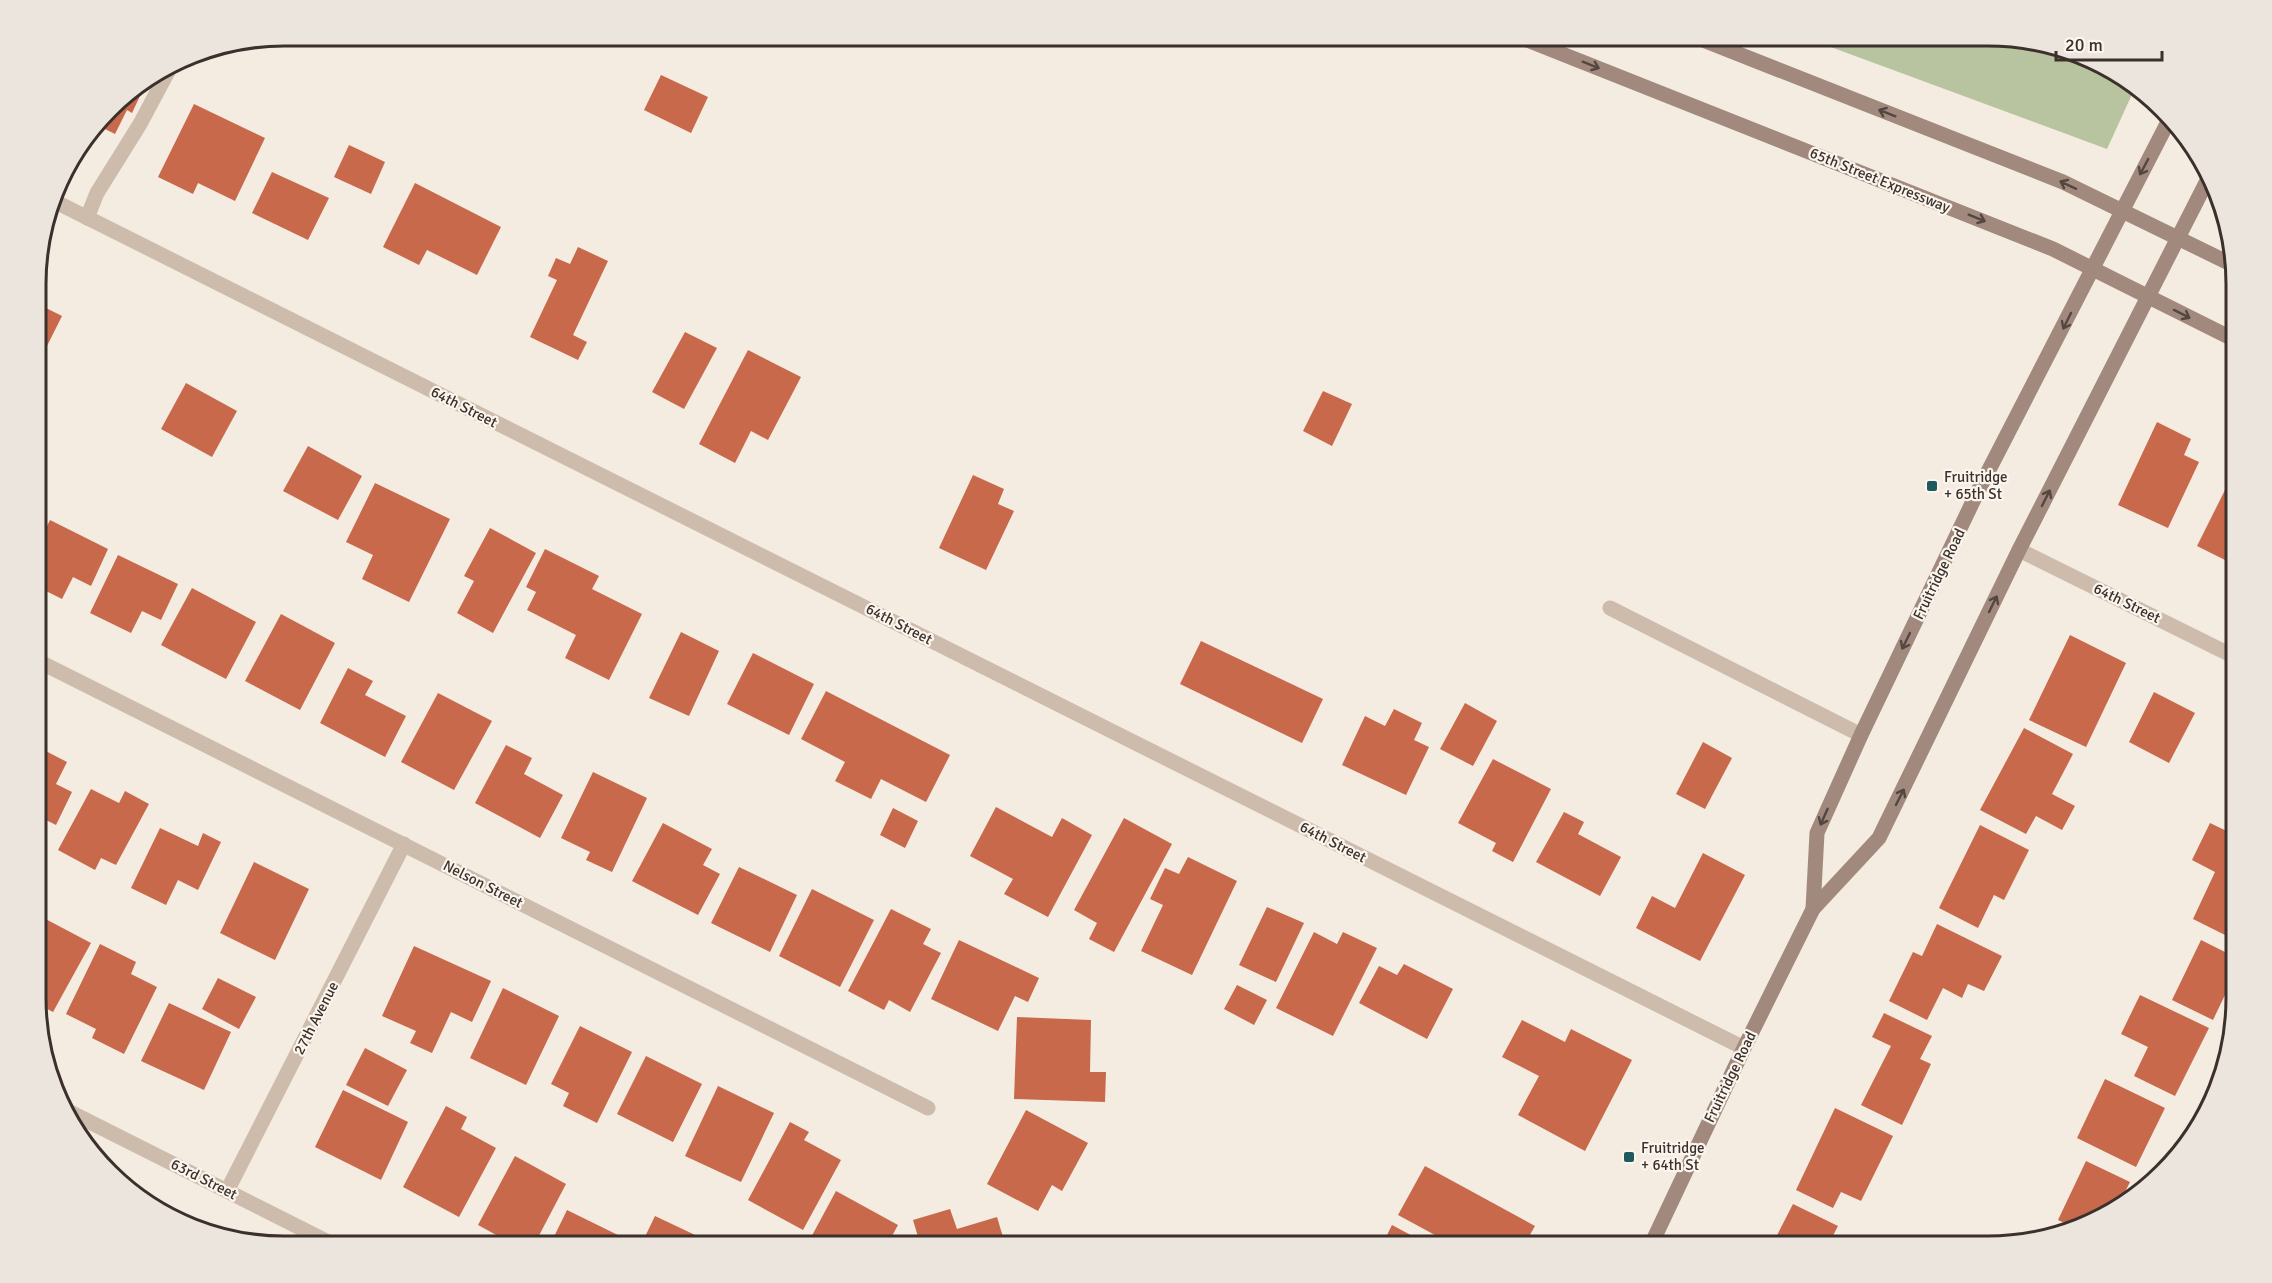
<svg xmlns="http://www.w3.org/2000/svg" width="2272" height="1283" viewBox="0 0 2272 1283" font-family="Signika,sans-serif">
<style>
.green{fill:#b8c4a0}
.building{fill:#c8694b}
.lines{fill:none;stroke-linecap:round;stroke-linejoin:round}
.lane{stroke:#cdbbac;stroke-width:15}
.street{stroke:#cdbbac;stroke-width:15}
.secondary{stroke:#a18a7d;stroke-width:15}
.oneway{stroke:#544640}
.poi-dot{fill:#1f5a5e;stroke:#fbf5ee;stroke-width:2}
.labels{text-anchor:middle;stroke-width:4.5;stroke-linejoin:round;paint-order:stroke}
.street-label{font-size:15px;fill:#3b302b;stroke:#fbf5ee}
.poi-label{font-size:15px;fill:#3b302b;stroke:#fbf5ee;text-anchor:start}
.rim{fill:none;stroke:#3b302b;stroke-width:3}
</style>
<rect width="100%" height="100%" fill="#f4ebe1"/>
<polygon class="green" points="1801,36 1988,36 2052,45 2111,69 2134,90 2107,149"/>
<g class="building">
<polygon points="661,75 708,97 691,133 644,110"/>
<polygon points="147,81 132,113 127,110 115,134 99,126 120,98"/>
<polygon points="194,104 265,138 235,201 198,183 193,194 158,177"/>
<polygon points="349,145 385,162 371,194 334,177"/>
<polygon points="272,172 329,198 308,240 252,213"/>
<polygon points="415,183 501,227 477,275 427,250 419,265 383,247"/>
<polygon points="578,247 608,261 573,335 587,342 578,360 530,337 557,280 548,276 556,258 570,264"/>
<polygon points="38,304 62,316 38,364"/>
<polygon points="685,332 717,348 684,409 652,392"/>
<polygon points="748,350 801,377 768,440 751,431 735,463 699,444"/>
<polygon points="186,383 237,411 212,457 161,429"/>
<polygon points="1323,391 1352,404 1332,446 1303,431"/>
<polygon points="2157,422 2191,439 2184,455 2199,462 2168,528 2118,505"/>
<polygon points="308,446 362,476 338,520 283,491"/>
<polygon points="973,475 1004,489 998,504 1014,511 986,570 939,548"/>
<polygon points="2230,480 2235,483 2235,565 2197,546"/>
<polygon points="375,483 450,519 409,602 362,579 373,555 346,542"/>
<polygon points="50,520 108,549 91,586 73,577 62,599 38,587 38,544"/>
<polygon points="490,528 536,553 493,633 457,613 474,581 464,576"/>
<polygon points="545,549 599,576 592,589 642,614 609,680 565,658 576,635 527,610 536,592 526,587"/>
<polygon points="118,555 178,584 161,620 142,611 131,633 90,613"/>
<polygon points="192,588 256,622 226,679 161,645"/>
<polygon points="281,614 335,643 300,710 245,681"/>
<polygon points="681,632 719,651 689,716 649,698"/>
<polygon points="2070,635 2126,663 2086,747 2029,720"/>
<polygon points="1201,641 1323,699 1302,743 1180,684"/>
<polygon points="753,653 814,684 789,735 727,704"/>
<polygon points="348,668 373,681 365,695 406,716 385,757 320,723"/>
<polygon points="826,691 950,755 926,802 881,779 871,799 835,781 845,762 801,739"/>
<polygon points="2154,692 2195,713 2169,763 2129,742"/>
<polygon points="438,693 492,721 454,790 401,762"/>
<polygon points="1465,703 1497,721 1473,766 1440,749"/>
<polygon points="1394,709 1422,723 1414,740 1429,747 1406,795 1342,765 1365,716 1385,726"/>
<polygon points="2024,728 2073,754 2052,794 2075,806 2062,830 2036,816 2026,834 1980,810"/>
<polygon points="1703,742 1732,758 1705,809 1676,794"/>
<polygon points="506,745 532,758 524,774 563,795 540,838 475,803"/>
<polygon points="38,747 67,762 56,784 72,792 56,825 38,816"/>
<polygon points="1493,759 1551,789 1513,862 1492,851 1496,843 1458,823"/>
<polygon points="593,772 647,798 612,872 586,860 590,852 561,838"/>
<polygon points="91,789 119,803 125,791 149,804 116,865 101,858 95,870 58,850"/>
<polygon points="996,807 1052,837 1062,818 1092,835 1048,917 1004,894 1013,879 970,856"/>
<polygon points="893,808 918,821 905,848 880,835"/>
<polygon points="1564,812 1584,822 1578,834 1621,857 1600,896 1536,862"/>
<polygon points="1124,818 1172,844 1114,952 1089,939 1097,923 1074,910"/>
<polygon points="663,823 712,849 703,865 720,874 698,915 632,881"/>
<polygon points="2210,823 2235,835 2235,940 2193,919 2215,872 2192,860"/>
<polygon points="1980,825 2029,850 2004,900 1994,895 1978,928 1939,908"/>
<polygon points="160,828 198,846 203,833 221,842 198,890 178,880 166,905 131,888"/>
<polygon points="1703,853 1745,875 1700,961 1636,928 1652,896 1675,908"/>
<polygon points="1188,857 1237,881 1192,975 1141,951 1163,905 1150,899 1165,868 1179,874"/>
<polygon points="254,862 309,889 275,960 220,933"/>
<polygon points="739,867 797,895 770,952 711,923"/>
<polygon points="812,889 874,920 840,987 779,956"/>
<polygon points="1267,907 1304,923 1276,982 1239,965"/>
<polygon points="891,909 931,929 923,944 941,953 910,1012 889,1000 884,1010 848,991"/>
<polygon points="38,915 91,943 53,1012 38,1004"/>
<polygon points="1937,924 2002,956 1984,991 1968,984 1962,998 1943,988 1927,1020 1889,1001 1913,952 1922,956"/>
<polygon points="1314,932 1337,944 1343,932 1377,948 1333,1036 1276,1008"/>
<polygon points="959,940 1039,978 1028,1002 1015,996 998,1031 931,999"/>
<polygon points="2201,940 2235,957 2235,974 2213,1020 2172,1000"/>
<polygon points="100,944 136,962 131,974 157,987 124,1054 92,1038 96,1029 66,1014"/>
<polygon points="414,946 491,981 472,1022 451,1012 432,1053 410,1043 416,1031 382,1016"/>
<polygon points="1404,964 1453,989 1427,1039 1359,1003 1379,966 1397,975"/>
<polygon points="218,978 256,997 239,1029 202,1009"/>
<polygon points="1237,985 1267,1000 1254,1025 1224,1009"/>
<polygon points="503,988 559,1016 526,1085 470,1058"/>
<polygon points="2140,995 2209,1028 2175,1096 2134,1076 2148,1047 2121,1034"/>
<polygon points="169,1003 231,1032 204,1090 141,1061"/>
<polygon points="1884,1013 1932,1036 1920,1059 1931,1064 1902,1125 1861,1105 1891,1046 1872,1037"/>
<polygon points="1017,1017 1091,1020 1090,1072 1106,1072 1105,1102 1014,1099"/>
<polygon points="1522,1020 1565,1042 1571,1029 1632,1060 1585,1151 1518,1115 1539,1076 1502,1057"/>
<polygon points="580,1026 632,1052 597,1123 563,1106 569,1093 551,1084"/>
<polygon points="365,1048 407,1070 388,1106 346,1085"/>
<polygon points="646,1056 702,1084 673,1142 617,1114"/>
<polygon points="2105,1079 2165,1108 2136,1167 2077,1138"/>
<polygon points="718,1086 774,1113 741,1182 685,1156"/>
<polygon points="343,1090 408,1122 381,1180 315,1147"/>
<polygon points="446,1106 467,1117 461,1129 496,1148 459,1217 403,1187"/>
<polygon points="1835,1108 1893,1136 1861,1201 1841,1192 1833,1208 1796,1190"/>
<polygon points="1026,1110 1088,1143 1062,1191 1052,1185 1038,1211 987,1184"/>
<polygon points="790,1122 809,1132 804,1140 841,1160 803,1230 748,1200"/>
<polygon points="515,1156 566,1184 533,1247 518,1247 478,1225"/>
<polygon points="2086,1161 2130,1182 2116,1210 2077,1229 2058,1220"/>
<polygon points="1425,1166 1535,1226 1523,1247 1457,1247 1398,1215"/>
<polygon points="836,1191 898,1225 886,1247 814,1247 808,1243"/>
<polygon points="1793,1204 1838,1226 1827,1247 1771,1247"/>
<polygon points="950,1209 957,1229 997,1217 1006,1247 921,1247 913,1220"/>
<polygon points="567,1210 624,1238 620,1247 549,1247"/>
<polygon points="655,1216 712,1243 710,1247 640,1247"/>
<polygon points="1392,1225 1433,1247 1381,1247"/>
</g>
<g class="lines">
<g class="lane">
<polyline points="87,218 97,193 140,124 171,66"/>
<polyline points="1610,608 1861,735"/>
</g>
<g class="street">
<polyline points="54,201 1744,1048"/>
<polyline points="2019,550 2235,657"/>
<polyline points="38,661 928,1108"/>
<polyline points="68,1111 338,1247"/>
<polyline points="227,1191 404,844"/>
</g>
<g class="secondary">
<polyline points="1517,36 2053,249 2235,340"/>
<polyline points="1693,36 2063,182 2235,266"/>
<polyline points="1813,909 1817,833 1861,735 1977,493 2168,122"/>
<polyline points="1650,1247 1744,1048 1813,909 1879,838 2019,550 2209,177"/>
</g>
</g>
<defs><path id="oneway-shaft" d="M-6 0H5M1.5-3L5.5 0L1.5 3" fill="none" stroke-width="1.6" stroke-linecap="round" stroke-linejoin="round" transform="scale(1.5)"/></defs>
<g class="oneway">
<use href="#oneway-shaft" transform="translate(1591 65) rotate(22)"/>
<use href="#oneway-shaft" transform="translate(1887 113) rotate(-158)"/>
<use href="#oneway-shaft" transform="translate(2144 167) rotate(118)"/>
<use href="#oneway-shaft" transform="translate(2068 185) rotate(-155)"/>
<use href="#oneway-shaft" transform="translate(1977 218) rotate(22)"/>
<use href="#oneway-shaft" transform="translate(2182 314) rotate(27)"/>
<use href="#oneway-shaft" transform="translate(2067 321) rotate(116)"/>
<use href="#oneway-shaft" transform="translate(2046 498) rotate(-63)"/>
<use href="#oneway-shaft" transform="translate(1993 604) rotate(-64)"/>
<use href="#oneway-shaft" transform="translate(1906 641) rotate(116)"/>
<use href="#oneway-shaft" transform="translate(1900 797) rotate(-63)"/>
<use href="#oneway-shaft" transform="translate(1824 817) rotate(114)"/>
</g>
<g class="poi-dot">
<rect x="1926" y="480" width="12" height="12" rx="3"/>
<rect x="1623" y="1151" width="12" height="12" rx="3"/>
</g>
<g class="labels">
<g class="street-label">
<text transform="translate(1880 180) rotate(22)" y="5">65th Street Expressway</text>
<text transform="translate(464 407) rotate(27)" y="5">64th Street</text>
<text transform="translate(1939 574) rotate(-64)" y="5">Fruitridge Road</text>
<text transform="translate(2127 603) rotate(26)" y="5">64th Street</text>
<text transform="translate(899 624) rotate(27)" y="5">64th Street</text>
<text transform="translate(1333 842) rotate(27)" y="5">64th Street</text>
<text transform="translate(483 884) rotate(27)" y="5">Nelson Street</text>
<text transform="translate(316 1018) rotate(-63)" y="5">27th Avenue</text>
<text transform="translate(1730 1077) rotate(-64)" y="5">Fruitridge Road</text>
<text transform="translate(204 1179) rotate(27)" y="5">63rd Street</text>
</g>
<g class="poi-label">
<text x="1944" y="482">Fruitridge<tspan x="1944" dy="17">+ 65th St</tspan></text>
<text x="1641" y="1153">Fruitridge<tspan x="1641" dy="17">+ 64th St</tspan></text>
</g>
</g>
<path d="M0 0H2272V1283H0ZM284 46H1988A238 238 0 0 1 2226 284V998A238 238 0 0 1 1988 1236H284A238 238 0 0 1 46 998V284A238 238 0 0 1 284 46Z" fill="#ece5de" fill-rule="evenodd"/>
<path class="rim" d="M284 46H1988A238 238 0 0 1 2226 284V998A238 238 0 0 1 1988 1236H284A238 238 0 0 1 46 998V284A238 238 0 0 1 284 46Z"/>
<path d="M2056 51v9h106v-9" fill="none" stroke="#3b302b" stroke-width="3"/>
<text x="2065" y="51" font-size="18" fill="#3b302b" stroke="#fbf5ee" stroke-width="4.5" paint-order="stroke">20 m</text>
</svg>
